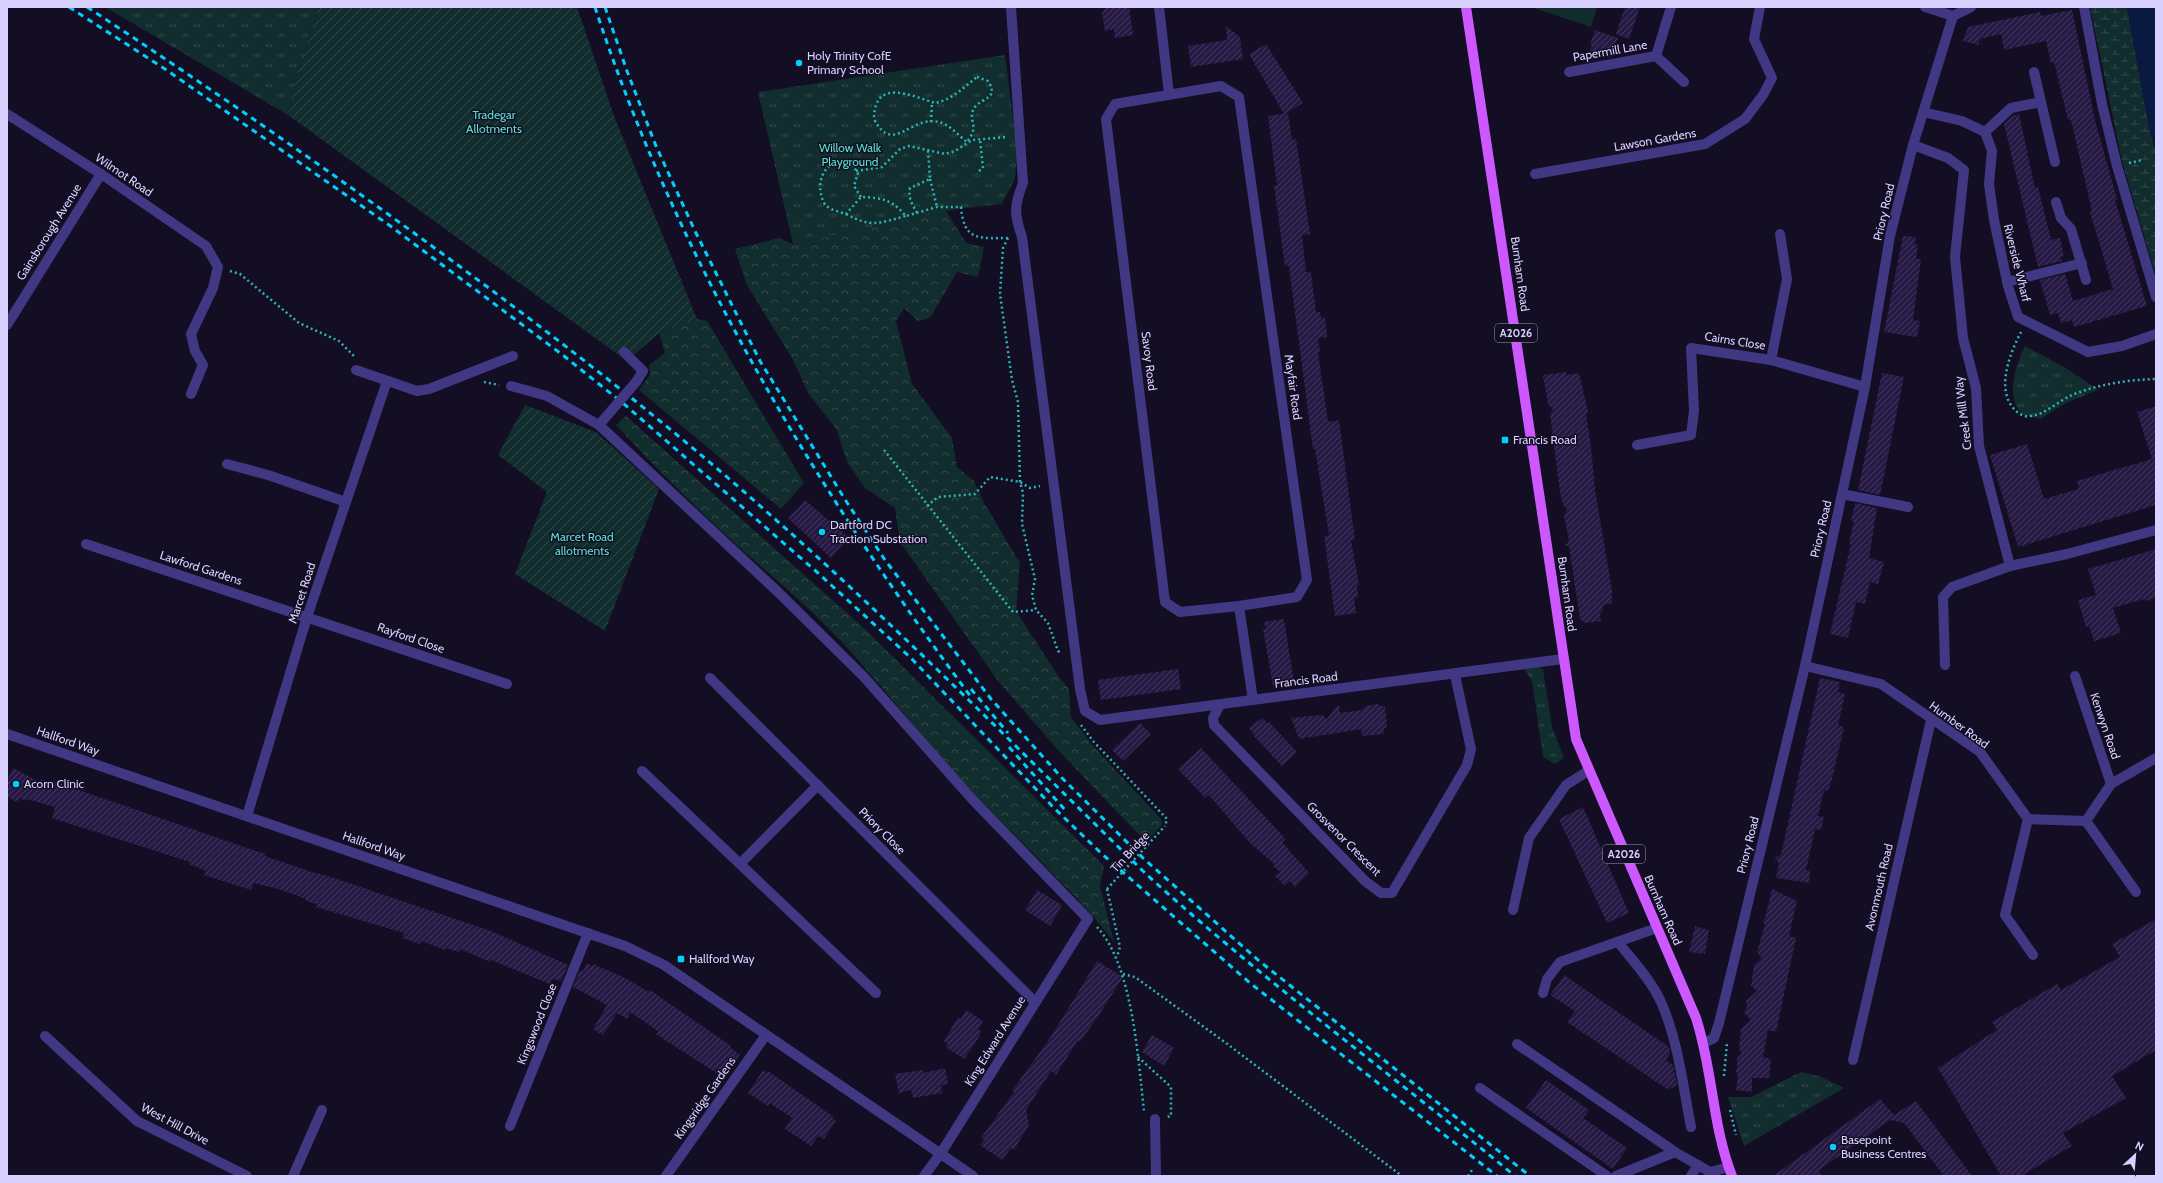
<svg xmlns="http://www.w3.org/2000/svg" width="2163" height="1183" viewBox="0 0 2163 1183" font-family="Cabin,sans-serif">
<style>
.grass{fill:url(#grass-tufts)}
.forest{fill:url(#forest-crowns)}
.wetland{fill:url(#wetland-marsh)}
.garden{fill:url(#garden-furrows)}
.pitch{fill:#112d2e}
.water{fill:#091942}
.building{fill:url(#building-hatch)}
.lines{fill:none;stroke-linecap:round;stroke-linejoin:round}
.path{stroke:#2db5b7;stroke-width:2.5;stroke-dasharray:2 3;stroke-linecap:butt}
.minor{stroke:#413884;stroke-width:10}
.major{stroke:#cd58ff;stroke-width:10}
.rail{stroke:#00d0fc;stroke-width:3;stroke-dasharray:6 5;stroke-linecap:butt}
.path-bridge{stroke:#2db5b7;stroke-width:2.5;stroke-dasharray:2 3;stroke-linecap:butt}
.minor-bridge{stroke:#413884;stroke-width:10}
.poi-dot{fill:#00d0fc;stroke:#130e24;stroke-width:1.5}
.labels{text-anchor:middle;stroke-width:3;stroke-linejoin:round;paint-order:stroke}
.shield{fill:#130e24;stroke:#9e96bd;stroke-width:1}
.shield-label{font-size:11px;font-weight:bold;fill:#d9d1ff}
.street-label{font-size:12px;fill:#d9d1ff;stroke:#130e24}
.poi-label{font-size:12px;fill:#d9d1ff;stroke:#130e24;text-anchor:start}
.park-label{font-size:12px;fill:#5ae1ca;stroke:#130e24}
</style>
<defs>
<pattern id="grass-tufts" width="24" height="20" patternUnits="userSpaceOnUse"><rect width="24" height="20" fill="#112d2e"/><path d="M3 7l-1-3M5 7V3M7 7l1-3M15 17l-1-3M17 17v-4M19 17l1-3" fill="none" stroke="#334a4d"/></pattern>
<pattern id="forest-crowns" width="20" height="18" patternUnits="userSpaceOnUse"><rect width="20" height="18" fill="#112d2e"/><path d="M2 6a3 3 0 1 1 6 0M12 15a3 3 0 1 1 6 0" fill="none" stroke="#334a4d"/></pattern>
<pattern id="wetland-marsh" width="20" height="14" patternUnits="userSpaceOnUse"><rect width="20" height="14" fill="#112d2e"/><path d="M1 5h8M5 5V1M11 12h8M15 12V8" fill="none" stroke="#334a4d"/></pattern>
<pattern id="garden-furrows" width="10" height="10" patternUnits="userSpaceOnUse"><rect width="10" height="10" fill="#112d2e"/><path d="M-1 1l2-2M0 10L10 0M9 11l2-2" fill="none" stroke="#334a4d"/></pattern>
<pattern id="building-hatch" width="6" height="6" patternUnits="userSpaceOnUse"><rect width="6" height="6" fill="#261a45"/><path d="M-1 1l2-2M0 6l6-6M5 7l2-2" fill="none" stroke="#453a61"/></pattern>
</defs>
<rect width="100%" height="100%" fill="#130e24"/>
<g class="grass">
<polygon points="105,7 319,7 296,77 288,115"/>
<polygon points="1005,55 1017,150 1015,179 1002,204 957,209 793,244 758,92"/>
<path d="M 2025,346 L 2066,368 L 2098,390 L 2068,402 L 2040,419 L 2023,415 C 2004,398 2016,365 2025,346 Z"/>
<polygon points="1539,667 1543,669 1552,727 1564,758 1555,764 1543,757 1532,681 1524,669"/>
<polygon points="1801,1072 1819,1076 1844,1088 1744,1146 1728,1097 1751,1097"/>
</g>
<g class="forest">
<polygon points="946,211 966,243 984,247 978,277 957,272 930,318 918,321 904,308 896,321 912,384 952,438 957,467 974,481 983,501 1020,563 1016,611 1059,677 1069,689 1071,717 1093,746 1161,819 1162,825 1146,842 1057,749 998,681 900,542 895,508 865,488 847,462 837,430 808,393 793,360 747,285 735,249 779,238 793,244"/>
<polygon points="697,319 707,321 804,483 781,509 639,390 650,375 649,365 665,353 659,333"/>
<path d="M 626,416 L 865,629 L 1104,866 L 1100,886 L 1114,942 C 1075,892 1027,849 983,803 C 932,751 889,693 840,640 C 806,604 768,573 731,540 C 691,503 653,465 616,425 Z"/>
</g>
<polygon class="wetland" points="2090,7 2127,7 2150,132 2156,152 2156,276 2122,161"/>
<g class="garden">
<polygon points="319,7 577,7 614,116 697,319 659,333 627,361 288,115 296,77"/>
<polygon points="525,405 596,432 659,489 605,631 515,574 547,492 498,455"/>
</g>
<polygon class="pitch" points="1531,7 1597,7 1591,27"/>
<polygon class="water" points="2127,7 2156,7 2156,152 2150,132"/>
<g class="building">
<polygon points="1106,7 1129,7 1133,35 1115,38 1114,29 1105,31 1102,13"/>
<polygon points="1625,7 1640,7 1629,39 1616,34"/>
<polygon points="2072,10 2095,120 2117,199 2115,200 2147,306 2074,327 2072,320 2061,323 2058,313 2050,315 2040,280 2065,274 2073,301 2113,289 2090,212 2092,211 2071,120 2068,120 2054,62 2051,63 2046,41 2004,50 2001,34 1980,39 1978,45 1963,41 1968,27 2040,12 2041,16"/>
<polygon points="1226,26 1240,37 1243,59 1191,67 1188,46 1227,40"/>
<polygon points="1595,30 1618,38 1610,58 1590,51 1592,45 1590,44"/>
<polygon points="1266,44 1303,103 1284,114 1249,54"/>
<polygon points="1288,113 1292,140 1296,139 1310,234 1302,235 1306,272 1311,272 1316,312 1320,312 1321,318 1325,317 1327,337 1318,338 1320,352 1318,352 1328,422 1339,420 1355,540 1351,540 1359,585 1357,585 1358,597 1354,598 1356,613 1335,616 1324,536 1329,535 1315,449 1313,449 1311,435 1289,266 1285,266 1274,186 1277,185 1268,116"/>
<polygon points="2019,114 2035,188 2038,187 2051,240 2060,238 2064,256 2060,257 2062,261 2038,267 2004,124 2012,116"/>
<polygon points="1903,236 1916,237 1915,245 1918,244 1916,259 1921,259 1913,320 1920,321 1917,337 1884,332"/>
<polygon points="1566,372 1566,375 1579,373 1588,412 1586,414 1591,447 1595,490 1612,590 1612,603 1603,605 1603,610 1600,614 1601,621 1585,623 1580,619 1569,547 1565,545 1569,541 1564,516 1567,509 1563,505 1560,493 1550,414 1553,409 1548,404 1543,375"/>
<polygon points="1882,373 1904,377 1880,495 1858,490"/>
<polygon points="2156,406 2156,505 2018,547 1990,455 2027,444 2044,499 2079,489 2077,481 2152,459 2137,412"/>
<polygon points="805,500 849,538 831,558 788,518"/>
<polygon points="1855,503 1877,508 1869,558 1884,562 1878,584 1870,582 1865,604 1856,602 1848,638 1830,634 1851,544 1849,543 1854,521 1851,521"/>
<polygon points="2156,549 2156,598 2145,601 2144,599 2113,608 2121,633 2094,641 2089,626 2086,627 2078,600 2096,595 2088,569"/>
<polygon points="1284,619 1294,683 1273,686 1263,629 1266,629 1264,622"/>
<polygon points="1178,669 1181,689 1101,700 1098,680"/>
<polygon points="1820,678 1840,682 1838,692 1845,694 1838,726 1844,727 1832,779 1828,791 1824,790 1818,816 1824,817 1821,830 1815,829 1806,870 1810,871 1809,883 1776,878 1779,863 1775,858 1781,855"/>
<polygon points="1339,704 1340,713 1361,710 1366,706 1377,704 1380,706 1385,706 1387,727 1384,728 1384,734 1362,736 1361,729 1299,739 1291,718 1322,715 1327,719"/>
<polygon points="1263,718 1267,723 1269,722 1297,752 1282,766 1254,736 1255,735 1249,728 1258,720 1259,721"/>
<polygon points="1140,723 1151,734 1123,761 1112,750"/>
<polygon points="1201,748 1282,835 1285,840 1282,842 1309,873 1295,887 1290,881 1285,886 1275,876 1280,872 1273,866 1274,864 1249,842 1209,795 1205,798 1178,769"/>
<polygon points="13,768 40,782 41,780 53,784 54,781 70,787 265,854 265,856 315,873 328,876 491,931 568,965 561,981 552,979 550,984 491,960 490,962 460,949 459,952 446,948 445,950 421,941 420,944 402,938 404,933 316,907 317,904 306,901 306,899 282,890 254,883 251,890 204,875 206,871 189,864 190,862 52,818 55,807 27,799 26,801 20,798 18,802 7,797 7,781"/>
<polygon points="1583,807 1629,913 1607,923 1559,819"/>
<polygon points="1772,889 1797,901 1789,936 1796,938 1776,1032 1768,1030 1763,1057 1771,1059 1769,1078 1752,1078 1752,1092 1736,1090 1738,1074 1735,1072 1737,1069 1737,1058 1742,1053 1739,1049 1741,1029 1751,1020 1744,1013 1747,1007 1746,1001 1757,991 1751,986 1754,965 1762,958 1757,952 1765,924 1762,921 1765,918"/>
<polygon points="1037,890 1062,905 1050,926 1025,910"/>
<polygon points="2156,919 2156,1050 2112,1076 2126,1098 2063,1133 2072,1146 2021,1176 2001,1176 1938,1068 1997,1030 1992,1022 2057,984 2061,990 2120,957 2112,944"/>
<polygon points="1695,926 1709,930 1705,954 1689,952"/>
<polygon points="1097,961 1123,977 1101,1012 1080,1042 1078,1040 1056,1075 1051,1071 1026,1110 1029,1125 1014,1150 1011,1148 1002,1160 980,1145 984,1140 981,1138 1014,1092 1012,1091 1052,1035"/>
<polygon points="587,963 592,966 593,964 623,977 649,992 650,990 731,1046 730,1047 740,1055 724,1078 656,1034 658,1031 630,1012 627,1019 617,1013 603,1035 593,1029 607,1005 573,987 580,970 583,971"/>
<polygon points="1564,975 1669,1047 1670,1053 1666,1060 1673,1065 1677,1084 1675,1087 1667,1089 1567,1022 1575,1011 1550,995"/>
<polygon points="966,1010 983,1021 978,1029 981,1031 979,1037 964,1059 946,1047 948,1044 944,1041 958,1017 961,1019"/>
<polygon points="1152,1035 1174,1048 1164,1066 1142,1052"/>
<polygon points="945,1068 948,1084 941,1085 942,1093 913,1098 911,1090 899,1093 895,1074 923,1070 923,1073"/>
<polygon points="763,1070 766,1073 768,1071 834,1117 832,1118 836,1121 824,1139 818,1136 811,1146 785,1129 792,1118 770,1103 768,1106 748,1093"/>
<polygon points="1546,1080 1589,1110 1583,1118 1627,1148 1613,1169 1526,1108"/>
<polygon points="1880,1099 1894,1115 1916,1101 1972,1176 1944,1176 1904,1123 1890,1120 1819,1170 1821,1176 1773,1176"/>
</g>
<g class="lines">
<g class="path">
<path d="M 977,77 L 988,81 C 999,99 983,97 975,107 C 968,116 975,122 973,131 C 972,135 969,139 967,142 C 959,136 949,124 939,122 C 910,115 893,156 874,119 C 874,77 912,96 935,103 C 952,100 964,87 977,77 Z"/>
<polyline points="931,122 932,102"/>
<polyline points="2129,163 2142,160"/>
<polyline points="856,171 882,167 900,149 909,146 945,154 955,151 972,140 1007,137"/>
<polyline points="979,171 983,168 980,139"/>
<polyline points="930,179 937,207"/>
<path d="M 861,197 L 854,186 L 858,173 C 844,150 815,166 821,194 C 822,198 823,203 826,205 C 830,210 840,212 846,214 L 861,197 C 883,198 891,199 906,216 L 937,207 L 961,207 C 964,242 979,238 1010,238"/>
<path d="M 917,213 C 912,204 908,198 910,188 L 930,179 L 928,149"/>
<path d="M 846,214 C 872,228 878,223 906,216"/>
<polyline points="1008,238 1003,248 1000,294 1012,380 1018,402 1020,482 1023,493 1022,524 1035,579 1032,595 1036,610 1048,623 1058,651 1062,653"/>
<polyline points="230,271 240,274 299,323 339,341 355,357"/>
<path d="M 2021,332 C 2010,353 1995,390 2015,410 C 2018,413 2024,417 2028,416 C 2044,416 2058,401 2072,395 C 2099,384 2127,380 2156,379"/>
<polyline points="484,382 499,385"/>
<polyline points="884,450 1013,612 1036,610"/>
<polyline points="927,506 938,497 975,494 990,477 1020,482 1030,488 1040,486"/>
<polyline points="1081,725 1093,741 1167,819 1165,826"/>
<polyline points="1107,889 1120,947 1117,957"/>
<path d="M 1097,927 C 1133,966 1138,1059 1144,1111"/>
<polyline points="1123,974 1135,977 1226,1043 1402,1176"/>
<polyline points="1138,1057 1171,1087 1171,1116 1167,1117"/>
<polyline points="1724,1076 1727,1043"/>
<polyline points="1730,1110 1736,1135"/>
<polyline points="1468,1176 1472,1170"/>
</g>
<g class="minor">
<path d="M 1011,7 L 1023,183 C 1014,206 1014,214 1022,237 L 1080,689 L 1085,711 L 1100,720 L 1563,659"/>
<polyline points="1159,7 1169,94"/>
<polyline points="1925,7 1953,16"/>
<polyline points="2084,7 2102,104 2117,166 2156,297"/>
<polyline points="1953,16 1971,7"/>
<polyline points="1656,56 1684,82"/>
<polyline points="1569,72 1656,56 1671,7"/>
<polyline points="2034,72 2055,162"/>
<polyline points="1923,112 1962,121 1985,132 1992,151 1989,184 1994,220 2008,286 2018,317 2088,352 2122,346 2156,334"/>
<polyline points="7,114 101,174 206,246 218,267 213,288 191,334 195,351 203,365 191,394"/>
<polyline points="1985,132 2011,108 2041,102"/>
<polyline points="1913,145 1948,158 1964,170 1955,257 1963,338 1976,388 1979,446 2010,566 1952,587 1943,597 1945,665"/>
<polyline points="1535,174 1705,144 1745,119 1763,95 1772,78 1754,39 1760,7"/>
<polyline points="2056,202 2061,218 2071,229 2086,280"/>
<polyline points="2007,282 2082,263"/>
<polyline points="7,325 101,174"/>
<polyline points="624,352 643,371 636,382"/>
<polyline points="1771,360 1787,279 1780,234"/>
<polyline points="356,370 417,391 429,389 513,356"/>
<polyline points="511,386 547,396 599,425 778,592 864,677 972,799 1088,919 941,1153 924,1176"/>
<polyline points="1637,445 1691,435 1694,411 1691,348 1771,360 1865,387"/>
<polyline points="227,464 268,475 346,502"/>
<polyline points="1842,494 1908,507"/>
<polyline points="86,544 507,684"/>
<polyline points="2010,566 2067,554 2156,530"/>
<polyline points="1239,606 1180,612 1165,602 1106,119 1115,104 1221,86 1239,97 1307,580 1297,597 1239,606 1253,700"/>
<polyline points="1805,666 1881,684 1980,752 2028,819 2005,915 2033,955"/>
<polyline points="2075,676 2111,784"/>
<polyline points="710,678 1035,1002"/>
<polyline points="1220,705 1213,718 1214,725 1365,881 1381,893 1392,893 1467,765 1471,749 1455,675"/>
<polyline points="7,734 625,946 664,965 973,1176"/>
<polyline points="642,771 876,993"/>
<polyline points="247,816 307,617 387,381"/>
<polyline points="2028,819 2086,821 2111,784 2156,758"/>
<polyline points="2086,821 2136,892"/>
<polyline points="740,864 818,785"/>
<polyline points="1513,910 1529,838 1566,785 1588,771"/>
<path d="M 1618,942 C 1633,961 1651,980 1661,1002 C 1678,1040 1683,1086 1691,1127"/>
<polyline points="1543,993 1547,979 1560,962 1657,928"/>
<polyline points="45,1036 137,1121 247,1176"/>
<polyline points="1704,1043 1714,1038 1719,1023 1805,666 1865,387 1890,236 1913,145 1953,16"/>
<polyline points="1517,1044 1675,1152"/>
<polyline points="1853,1060 1931,720"/>
<polyline points="1480,1088 1607,1176"/>
<polyline points="1155,1119 1156,1176"/>
<polyline points="510,1126 588,933"/>
<polyline points="1710,1172 1729,1167"/>
<polyline points="293,1176 322,1110"/>
<polyline points="666,1176 766,1035"/>
<polyline points="1616,1176 1675,1152 1710,1172 1712,1176"/>
<polyline points="1691,1176 1698,1165"/>
</g>
<path class="major" d="M 1466,7 L 1576,739 L 1696,1018 C 1713,1070 1712,1125 1732,1176"/>
<g class="rail">
<polyline points="69,7 165,69 389,225 564,356 624,404 818,573 911,658 1053,807 1102,854 1250,983 1497,1176"/>
<path d="M 87,7 C 221,95 353,187 482,283 C 580,356 676,431 767,512 C 898,627 1021,752 1146,874 C 1264,981 1392,1075 1515,1176"/>
<path d="M 595,7 C 677,259 814,486 971,697"/>
<polyline points="605,7 627,71 656,146 695,231 760,361 846,501 885,560 991,699 1062,778 1143,858 1258,960 1530,1176"/>
<polyline points="971,689 1008,733"/>
<polyline points="1009,747 1066,811"/>
</g>
<polyline class="path-bridge" points="1107,889 1165,826"/>
<polyline class="minor-bridge" points="599,425 636,382"/>
</g>
<g class="poi-dot">
<circle cx="799" cy="63" r="4"/>
<rect x="1501" y="436" width="8" height="8" rx="2"/>
<circle cx="822" cy="532" r="4"/>
<circle cx="16" cy="784" r="4"/>
<rect x="677" y="955" width="8" height="8" rx="2"/>
<circle cx="1833" cy="1147" r="4"/>
</g>
<g class="labels">
<g class="shield">
<rect x="1495" y="324" width="42" height="18" rx="3"/>
<rect x="1603" y="845" width="42" height="18" rx="3"/>
</g>
<g class="shield-label">
<text x="1516" y="337">A2026</text>
<text x="1624" y="858">A2026</text>
</g>
<g class="street-label">
<text transform="translate(1610 51) rotate(-10)" y="4">Papermill Lane</text>
<text transform="translate(1655 140) rotate(-10)" y="4">Lawson Gardens</text>
<text transform="translate(124 175) rotate(34)" y="4">Wilmot Road</text>
<text transform="translate(1884 212) rotate(-77)" y="4">Priory Road</text>
<text transform="translate(49 232) rotate(-58)" y="4">Gainsborough Avenue</text>
<text transform="translate(2017 263) rotate(76)" y="4">Riverside Wharf</text>
<text transform="translate(1520 274) rotate(82)" y="4">Burnham Road</text>
<text transform="translate(1735 341) rotate(9)" y="4">Cairns Close</text>
<text transform="translate(1149 361) rotate(83)" y="4">Savoy Road</text>
<text transform="translate(1293 387) rotate(82)" y="4">Mayfair Road</text>
<text transform="translate(1963 413) rotate(-97)" y="4">Creek Mill Way</text>
<text transform="translate(1821 529) rotate(-77)" y="4">Priory Road</text>
<text transform="translate(201 568) rotate(18)" y="4">Lawford Gardens</text>
<text transform="translate(302 593) rotate(-72)" y="4">Marcet Road</text>
<text transform="translate(1567 594) rotate(82)" y="4">Burnham Road</text>
<text transform="translate(411 638) rotate(19)" y="4">Rayford Close</text>
<text transform="translate(1306 680) rotate(-7)" y="4">Francis Road</text>
<text transform="translate(1959 725) rotate(36)" y="4">Humber Road</text>
<text transform="translate(2105 726) rotate(71)" y="4">Kenwyn Road</text>
<text transform="translate(68 741) rotate(19)" y="4">Hallford Way</text>
<text transform="translate(882 831) rotate(45)" y="4">Priory Close</text>
<text transform="translate(1344 839) rotate(45)" y="4">Grosvenor Crescent</text>
<text transform="translate(1748 845) rotate(-76)" y="4">Priory Road</text>
<text transform="translate(374 846) rotate(19)" y="4">Hallford Way</text>
<text transform="translate(1130 852) rotate(-47)" y="4">Tin Bridge</text>
<text transform="translate(1879 887) rotate(-77)" y="4">Avonmouth Road</text>
<text transform="translate(1663 910) rotate(66)" y="4">Burnham Road</text>
<text transform="translate(537 1024) rotate(-68)" y="4">Kingswood Close</text>
<text transform="translate(995 1041) rotate(-58)" y="4">King Edward Avenue</text>
<text transform="translate(705 1098) rotate(-55)" y="4">Kingsridge Gardens</text>
<text transform="translate(175 1124) rotate(28)" y="4">West Hill Drive</text>
</g>
<g class="poi-label">
<text x="807" y="60">Holy Trinity CofE<tspan x="807" dy="14">Primary School</tspan></text>
<text x="1513" y="444">Francis Road</text>
<text x="830" y="529">Dartford DC<tspan x="830" dy="14">Traction Substation</tspan></text>
<text x="24" y="788">Acorn Clinic</text>
<text x="689" y="963">Hallford Way</text>
<text x="1841" y="1144">Basepoint<tspan x="1841" dy="14">Business Centres</tspan></text>
</g>
<g class="park-label">
<text x="494" y="119">Tradegar<tspan x="494" dy="14">Allotments</tspan></text>
<text x="850" y="152">Willow Walk<tspan x="850" dy="14">Playground</tspan></text>
<text x="582" y="541">Marcet Road<tspan x="582" dy="14">allotments</tspan></text>
</g>
</g>
<rect width="2163" height="1183" fill="none" stroke="#d9d1ff" stroke-width="16"/>
<g transform="translate(2135 1155) rotate(26)" stroke="#130e24" stroke-width="3" paint-order="stroke">
<path d="M0-3L7 15L0 10L-7 15Z" fill="#d9d1ff"/>
<text y="-6" font-size="11" font-weight="bold" text-anchor="middle" fill="#d9d1ff">N</text>
</g>
</svg>
